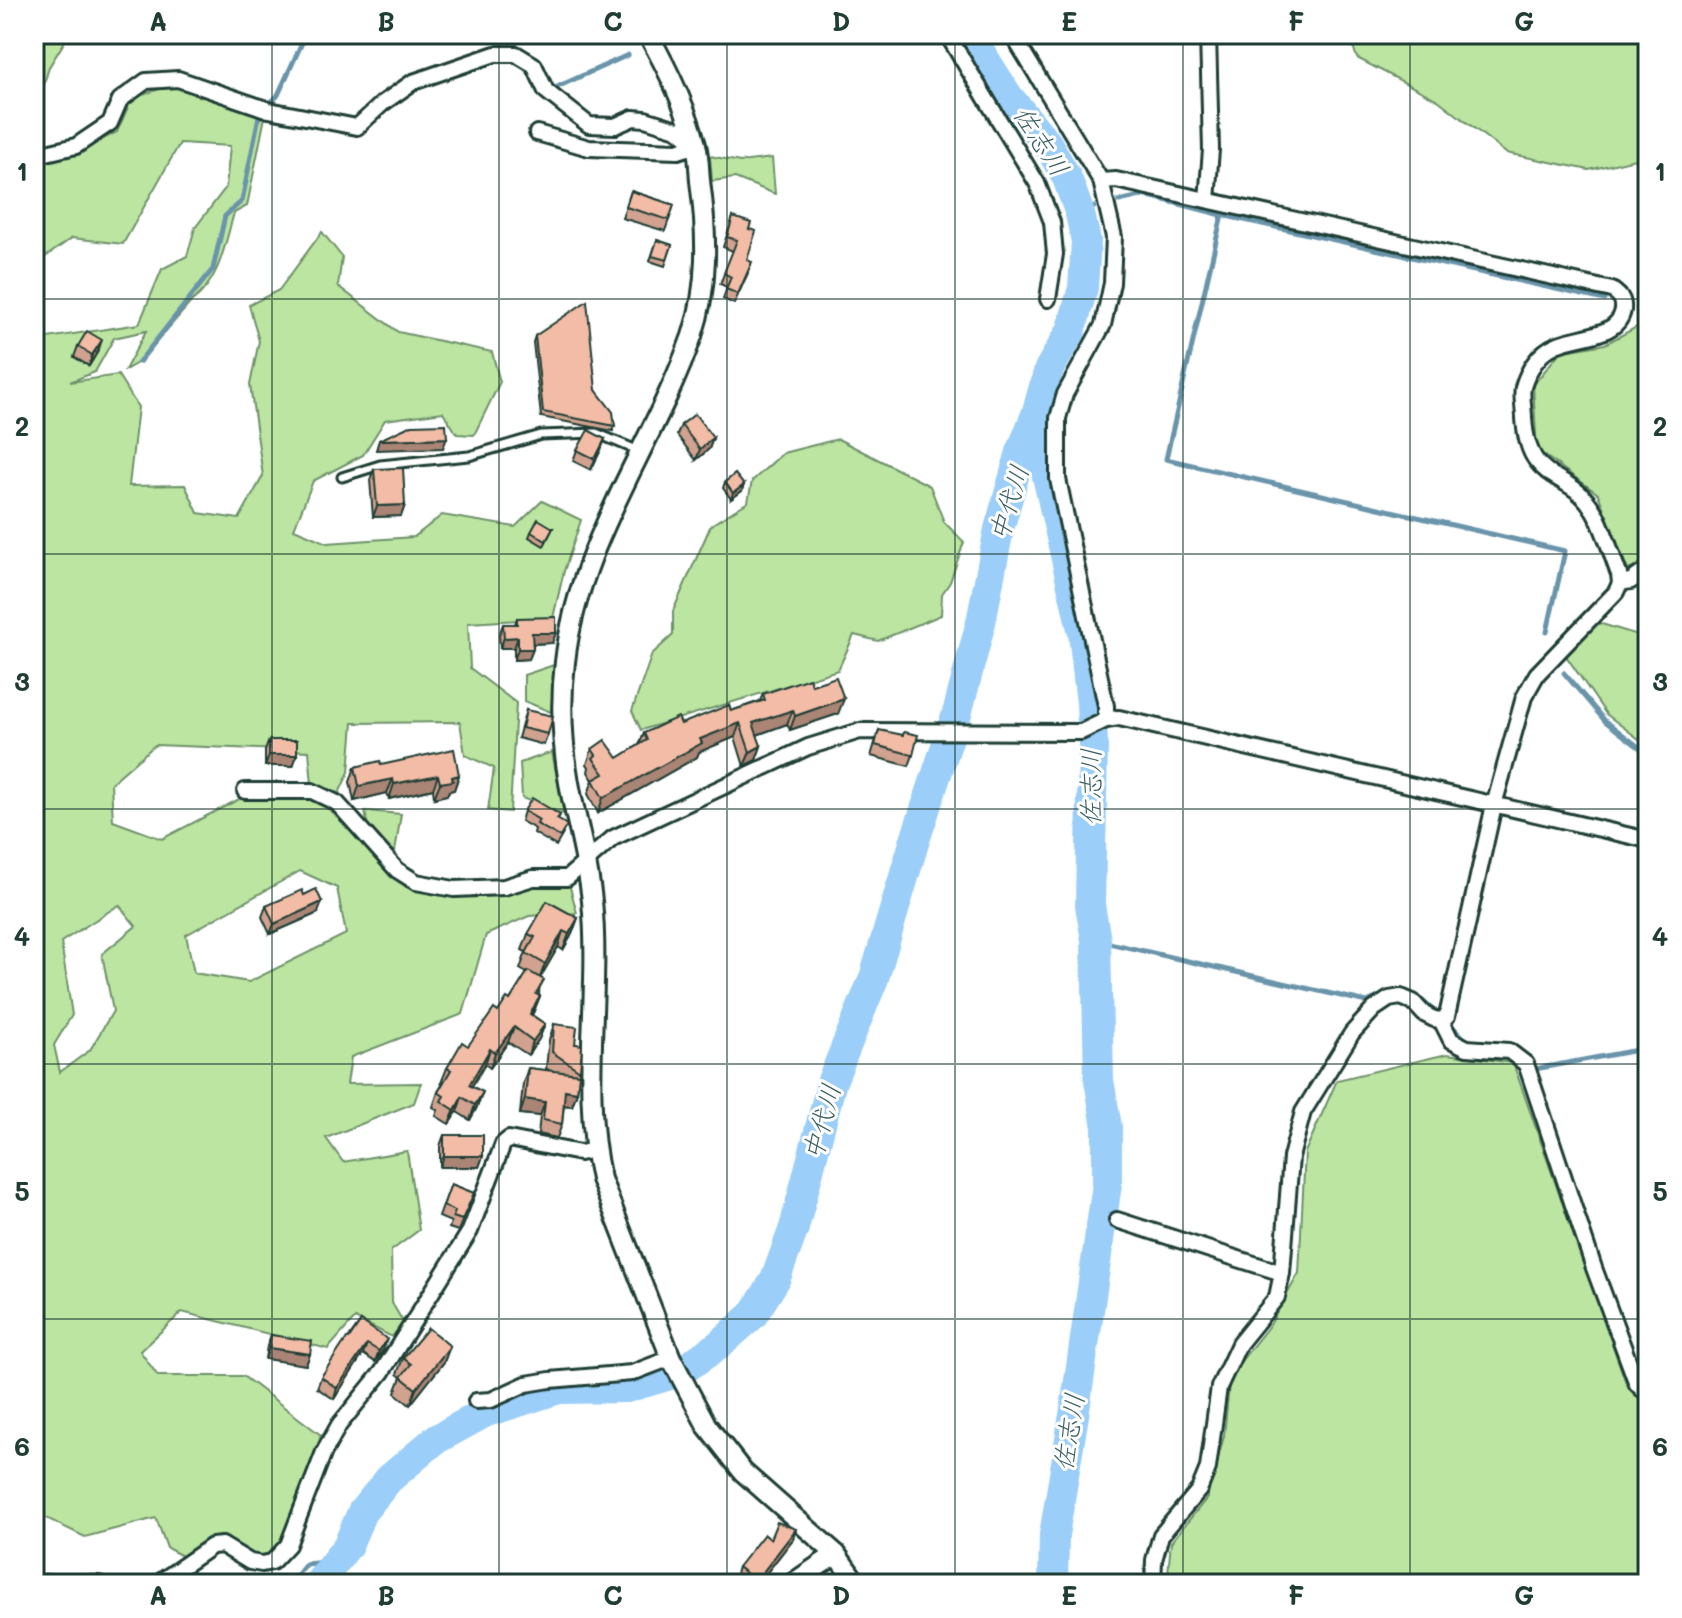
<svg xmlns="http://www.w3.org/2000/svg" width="1682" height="1618" viewBox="0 0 1682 1618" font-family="Mali,'Klee One',sans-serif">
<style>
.green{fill:#bce5a1;stroke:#6e916a;stroke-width:2;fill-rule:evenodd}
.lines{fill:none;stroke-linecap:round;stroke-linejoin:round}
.stream{stroke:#6994aa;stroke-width:5}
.river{stroke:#9bcef8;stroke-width:30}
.service-casing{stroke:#1f3d34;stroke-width:13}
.minor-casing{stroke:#1f3d34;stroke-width:20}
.tertiary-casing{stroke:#1f3d34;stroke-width:24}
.service{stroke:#fff;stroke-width:7}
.minor{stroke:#fff;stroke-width:14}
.tertiary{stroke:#fff;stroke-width:18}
.wall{fill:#d1a28f;stroke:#1f3d34;stroke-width:2}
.shaded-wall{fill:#aa8474;stroke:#1f3d34;stroke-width:2}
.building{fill:#f3bca6;stroke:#1f3d34;stroke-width:2}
.grid{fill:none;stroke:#1f3d34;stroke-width:2;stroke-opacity:0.55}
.labels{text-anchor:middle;stroke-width:6;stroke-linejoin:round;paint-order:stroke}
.water-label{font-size:26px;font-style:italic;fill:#3e6165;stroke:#fff}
.neatline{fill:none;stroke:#1f3d34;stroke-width:3}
.grid-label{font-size:26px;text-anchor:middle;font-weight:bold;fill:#1f3d34}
</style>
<rect width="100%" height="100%" fill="#fff"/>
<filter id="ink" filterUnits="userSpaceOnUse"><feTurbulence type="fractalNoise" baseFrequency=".0125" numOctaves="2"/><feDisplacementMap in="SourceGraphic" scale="16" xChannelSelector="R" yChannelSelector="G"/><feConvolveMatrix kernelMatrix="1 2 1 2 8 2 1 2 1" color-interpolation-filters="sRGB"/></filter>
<g filter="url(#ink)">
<g class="green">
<polygon points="34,34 68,34 68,36 49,67 34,119"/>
<polygon points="1349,34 1648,34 1648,156 1589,170 1506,153 1438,100 1357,58"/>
<path d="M 172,85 L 265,117 L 247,206 L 234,213 C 225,243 220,281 192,301 L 139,362 L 125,370 L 146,331 L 114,338 L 95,372 L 70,382 L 118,375 L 138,407 L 129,486 L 185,485 L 198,513 L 239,519 L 263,476 L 250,385 L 259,341 L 249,305 L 279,290 L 322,232 L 342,257 L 338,286 L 398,332 L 492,352 L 500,382 L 474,435 L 457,434 L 443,412 L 385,420 L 363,455 L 313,481 L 294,529 L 327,543 L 414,537 L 442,515 L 515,527 L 542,501 L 581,520 L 564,571 L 553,618 L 468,623 L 470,668 L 516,703 L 510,812 L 488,810 L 494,768 L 465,755 L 460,722 L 353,723 L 349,772 L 333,806 L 406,887 L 456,898 L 541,884 L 570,887 L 577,913 L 529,916 L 486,935 L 463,1014 L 351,1057 L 347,1084 L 421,1083 L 414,1103 L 326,1138 L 343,1162 L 407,1151 L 419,1230 L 391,1251 L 392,1303 L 403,1322 L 392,1337 L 355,1318 L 328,1349 L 182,1312 L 140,1351 L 158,1376 L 243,1376 L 321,1435 L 281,1549 L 254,1559 L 218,1537 L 184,1557 L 167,1548 L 156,1518 L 85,1537 L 34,1512 L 34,340 L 139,324 L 162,269 L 187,256 L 195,228 L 226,187 L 230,146 L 180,143 L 123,244 L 72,238 L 34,265 L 34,154 L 78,152 L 117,132 L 132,98 ZM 155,745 L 309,751 L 313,796 L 247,795 L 162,839 L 113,821 L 111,783 ZM 300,871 L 337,888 L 346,934 L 249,982 L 194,973 L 186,935 ZM 119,905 L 136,926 L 102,954 L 113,1011 L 90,1050 L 60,1072 L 54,1045 L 72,1015 L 61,942 Z"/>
<polygon points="710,156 740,162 772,158 775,194 735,178 712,181"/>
<polygon points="1648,321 1648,562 1628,570 1598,494 1537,450 1533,385 1560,352 1605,344"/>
<polygon points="838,439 930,486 944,522 964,542 950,582 942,594 941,615 878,641 854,635 838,670 641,730 632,711 652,654 673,635 673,611 711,525 748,502 752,481 783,453"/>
<polygon points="1595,622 1648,638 1648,746 1606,714 1564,653"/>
<polygon points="554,665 551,712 524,701 524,675"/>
<polygon points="552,752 564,814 522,798 520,763"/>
<polygon points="365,811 401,814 395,852 369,834"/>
<polygon points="1447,1054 1513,1063 1626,1383 1648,1408 1648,1584 1167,1584 1171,1542 1207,1498 1224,1436 1230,1375 1271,1323 1299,1273 1305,1152 1337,1080"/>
</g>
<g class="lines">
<g class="stream">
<polyline points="557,87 628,55"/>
<polyline points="1119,201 1145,195 1222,215 1166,459 1565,551 1547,632"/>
<polyline points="1080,214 1094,207"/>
<polyline points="1222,215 1605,300"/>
<polyline points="139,362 213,269 225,216 242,201 259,116 278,95 306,34"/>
<polyline points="1564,673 1605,721 1648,754"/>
<path d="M 1096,940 L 1367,1002 C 1402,986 1406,985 1435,1012"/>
<polyline points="1451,1025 1467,1041"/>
<polyline points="1532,1066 1535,1069 1648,1048"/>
<polyline points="274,1584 294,1579 306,1564 336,1561"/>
</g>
<g class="river">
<polyline points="969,34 1008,96 1047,143 1067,178 1080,214 1086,241 1083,288 1071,331 1049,369 1037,411 1041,450 1083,633 1091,703 1093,744 1090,905 1096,940 1099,1080 1107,1127 1107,1184 1075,1409 1054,1535 1053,1584"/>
<polyline points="318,1584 348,1545 362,1512 389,1479 435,1440 484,1413 559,1389 626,1388 680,1372 720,1344 753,1315 775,1280 794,1228 832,1081 874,978 914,843 958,710 981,622 999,529 1021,452 1035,417"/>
</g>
<defs>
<polyline id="service" points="342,477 380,465 469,456 541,435 596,433 639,451"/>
<g id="minor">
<polyline points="947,34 1037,183 1052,222 1055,254 1048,299"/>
<polyline points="1012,34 1101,181 1114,237 1112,283 1103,325 1065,394 1058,418 1058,479 1106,706 1106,720"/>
<polyline points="537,133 589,148 678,151 696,145"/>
<polyline points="34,162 42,154 76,146 110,123 120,100 146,81 178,79 269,110 357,127 383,103 413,82 495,54 516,54 534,65 546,91 589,125 615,126 633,118 645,119 677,129 696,145"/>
<path d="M 1101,181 L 1116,180 L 1612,290 C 1620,296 1624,299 1623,310 C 1618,338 1577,335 1556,345 C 1539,352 1528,370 1523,387 C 1521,396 1524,409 1524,418 C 1528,487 1569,468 1594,511 C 1605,530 1611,554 1619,574 L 1620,583 L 1616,592 L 1537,674 L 1524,697 L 1494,805 L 1447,1016 L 1441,1020 L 1434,1019 L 1424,1014 L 1413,1002 L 1401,997 L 1389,999 L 1374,1009 L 1352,1033 L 1303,1112 L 1291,1157 L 1282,1273 L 1277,1297 L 1239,1344 L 1219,1387 L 1208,1468 L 1199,1490 L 1161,1535 L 1154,1560 L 1153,1584"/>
<polyline points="1207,200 1211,150 1208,34"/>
<polyline points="1620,583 1631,581 1648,569"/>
<polyline points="245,791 312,791 337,803 397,870 416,882 454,889 504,887 533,878 567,878 613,838 808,747 860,731 1081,732 1106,720 1119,718 1648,840"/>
<polyline points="1441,1020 1451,1040 1467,1048 1509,1051 1526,1064 1594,1268 1637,1384 1648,1395"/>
<polyline points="1117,1220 1282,1273"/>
<polyline points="476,1401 491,1400 526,1384 550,1380 632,1373 671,1358"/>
<polyline points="34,1583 99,1584"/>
<polyline points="157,1584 212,1546 222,1545 250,1562 262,1564 272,1562 288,1545 324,1452 339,1425 382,1372 470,1231 503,1144 509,1139 580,1153 595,1150"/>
</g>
<g id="tertiary">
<path d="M 648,34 C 667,68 686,106 696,145 C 699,156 699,169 700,181 C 707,233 709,286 692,336 C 653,446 578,543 565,662 C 559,711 564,765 575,812 C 582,842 589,871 592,901 C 601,993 580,1089 601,1179 L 671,1358 L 707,1426 L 743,1472 L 836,1554 L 857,1584"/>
<polyline points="792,1584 836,1554"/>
</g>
</defs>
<use href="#service" class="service-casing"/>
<use href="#minor" class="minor-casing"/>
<use href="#tertiary" class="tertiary-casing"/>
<use href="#service" class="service"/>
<use href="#minor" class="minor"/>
<use href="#tertiary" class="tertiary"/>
</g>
<g class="wall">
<polygon points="631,191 674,205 665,231 622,218"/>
<polygon points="733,217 749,229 747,260 748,273 734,304 723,299 727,287 720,284 733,251 723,247"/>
<polygon points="657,240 672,245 665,266 650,261"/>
<polygon points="535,336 596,390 615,426 613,431 541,417 533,342"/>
<polygon points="78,346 98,351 89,366 74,357"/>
<polygon points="681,425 713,438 709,449 696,460 677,435"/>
<polygon points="605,439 591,470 573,461 577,450"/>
<polygon points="374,469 405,505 401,516 373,517 370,480"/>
<polygon points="725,482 742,491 731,499 723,488"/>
<polygon points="553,528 544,546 529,537 531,532"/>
<polygon points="517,618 552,643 533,644 533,649 529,659 514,660 514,648 500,648 499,635 503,624 515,624"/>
<polygon points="812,685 838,714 790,730 787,724 757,735 761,746 756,760 744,766 735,737 699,752 697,757 598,813 588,794 593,780 588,772 589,767 587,764 592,749 618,758 639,745 644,733 731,711 760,701 763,694"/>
<polygon points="526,710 548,734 544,745 518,738"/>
<polygon points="879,730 913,755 909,766 871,756"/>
<polygon points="269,740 297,755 293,766 265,766 265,751"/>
<polygon points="381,765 459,775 454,790 449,791 447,795 434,798 433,789 389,799 387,793 354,801 350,782 355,767"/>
<polygon points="524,811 560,815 558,820 563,834 556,846 534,833 535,829 521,821"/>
<polygon points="304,895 318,913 270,934 262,917 266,906"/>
<polygon points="578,918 572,934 563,950 558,947 540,978 539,995 540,996 532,1015 545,1024 539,1039 528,1055 508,1042 490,1068 485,1064 472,1086 477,1107 470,1120 457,1112 449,1124 436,1116 438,1110 433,1107 438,1092 443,1084 441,1083 447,1068 468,1046 498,1012 510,1000 527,973 520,969 526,952 522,950 528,934"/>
<polygon points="554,1024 575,1044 582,1045 577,1092 572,1106 564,1105 562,1124 557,1138 538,1134 540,1116 520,1114 523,1083 528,1068 550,1071 546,1068 549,1040"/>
<polygon points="444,1135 483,1156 479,1167 440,1167 440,1146"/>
<polygon points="451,1184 474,1193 458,1231 449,1228 451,1222 439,1217"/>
<polygon points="361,1321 383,1350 375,1362 363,1354 334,1399 317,1388 321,1377"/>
<polygon points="271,1335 310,1354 306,1365 265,1359 267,1346"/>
<polygon points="450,1346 444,1362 410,1405 395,1393 401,1377 397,1374 403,1358"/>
<polygon points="770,1539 793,1539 758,1584 744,1584 735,1577 738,1567"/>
</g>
<g class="shaded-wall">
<polygon points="102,340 98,351 89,366 92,355"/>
<polygon points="447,438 443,448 376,450 379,440"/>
<polygon points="713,438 709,449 696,460 700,449"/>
<polygon points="605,439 601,450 591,470 595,459"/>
<polygon points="744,485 742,491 731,499 733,493"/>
<polygon points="405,505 401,516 373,517 377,506"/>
<polygon points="532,633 556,633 552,643 528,644"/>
<polygon points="518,637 514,648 500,648 504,638"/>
<polygon points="518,649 533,649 529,659 514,660"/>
<polygon points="844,699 838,714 790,730 795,716"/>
<polygon points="793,710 787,724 748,738 753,723"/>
<polygon points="740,723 735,737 699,752 697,757 598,813 603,798 700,739"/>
<polygon points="761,746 756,760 744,766 750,752"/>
<polygon points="269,755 297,755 293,766 265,766"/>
<polygon points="438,775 433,789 389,799 394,784"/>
<polygon points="459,775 454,790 449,791 447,795 434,798 440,783 452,777"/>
<polygon points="393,779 387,793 354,801 359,786"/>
<polygon points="322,902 318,913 270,934 274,924"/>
<polygon points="578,918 572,934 563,950 569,934"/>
<polygon points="563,931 558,947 539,980 545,964"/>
<polygon points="540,996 534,1011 524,1029 530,1014"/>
<polygon points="545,1024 539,1039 528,1055 533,1041"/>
<polygon points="514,1027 508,1042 490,1068 495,1053"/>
<polygon points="490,1049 485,1064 464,1099 469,1085"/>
<polygon points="565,1090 577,1092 572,1106 560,1105"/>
<polygon points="483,1092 477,1107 470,1120 475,1105"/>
<polygon points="462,1097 457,1112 449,1124 455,1110"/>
<polygon points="525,1099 545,1102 540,1116 520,1114"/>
<polygon points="444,1156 483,1156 479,1167 440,1167"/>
<polygon points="387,1339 383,1350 375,1362 379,1351"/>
<polygon points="367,1344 363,1354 334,1399 337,1388"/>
<polygon points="450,1346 444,1362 410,1405 416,1389"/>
<polygon points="269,1348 310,1354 306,1365 265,1359"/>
<polygon points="796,1529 793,1539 758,1584 755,1584 756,1581"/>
</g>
<g class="building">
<polygon points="631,191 674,205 669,220 626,207"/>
<polygon points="733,217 751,223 749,229 756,231 747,260 752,262 738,294 726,289 731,277 724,273 737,240 727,237"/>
<polygon points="657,240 672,245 667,260 652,256"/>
<polygon points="587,301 596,390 613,412 615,426 543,412 535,336"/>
<polygon points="87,331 102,340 92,355 78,346"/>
<polygon points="695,414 713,438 700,449 681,425"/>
<polygon points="446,424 447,438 379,440 412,425"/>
<polygon points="588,430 605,439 595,459 577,450"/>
<polygon points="403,468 405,505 377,506 374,469"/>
<polygon points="735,474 744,485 733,493 725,482"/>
<polygon points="538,519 553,528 546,541 531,532"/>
<polygon points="556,617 556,633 532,633 533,649 518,649 518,637 504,638 503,624 517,624 517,618"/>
<polygon points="836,677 844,699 795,716 793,710 753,723 761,746 750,752 740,723 700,739 702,743 603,798 593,780 604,774 593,758 596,755 592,749 605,740 618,758 647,740 644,733 678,717 681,724 729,705 731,711 765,700 763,694 809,678 812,685"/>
<polygon points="526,710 553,716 548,734 522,728"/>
<polygon points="879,730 903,735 904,732 918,735 913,755 875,745"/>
<rect x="269" y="740" width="28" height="15"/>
<polygon points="454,749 459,775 452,777 453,781 440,783 438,775 394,784 393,779 359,786 355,767 380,761 381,765"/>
<polygon points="532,798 560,815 557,819 567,825 560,837 537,824 539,820 524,811"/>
<polygon points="316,889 322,902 274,924 266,906 302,890 304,895"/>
<polygon points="547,901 578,918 569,934 563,931 545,964 526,953 535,937 528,934"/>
<polygon points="528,971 544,980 536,994 540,996 530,1014 545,1024 533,1041 514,1027 495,1053 490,1049 469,1085 483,1092 475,1105 462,1097 455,1110 441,1101 444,1096 438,1092 451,1070 447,1068 462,1042 468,1046 494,1009 498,1012 507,998 510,1000"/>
<polygon points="554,1024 577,1027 575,1044 582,1045 580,1071 552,1052"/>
<polygon points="528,1068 579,1074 577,1092 565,1090 562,1124 543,1120 545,1102 525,1099"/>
<rect x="444" y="1135" width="39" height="21"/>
<polygon points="451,1184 474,1193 462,1220 453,1217 455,1211 443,1206"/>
<polygon points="361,1321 387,1339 379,1351 367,1344 337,1388 321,1377 347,1338 349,1339"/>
<polygon points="428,1328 450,1346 416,1389 401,1377 411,1364 403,1358"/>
<polygon points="271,1335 312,1341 310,1354 269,1348"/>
<polygon points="777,1522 796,1529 756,1581 738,1567 764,1534 770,1539"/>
</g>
</g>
<path class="grid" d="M 272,34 L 272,1584M 499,34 L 499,1584M 727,34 L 727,1584M 955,34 L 955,1584M 1183,34 L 1183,1584M 1410,34 L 1410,1584M 34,299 L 1648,299M 34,554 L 1648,554M 34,809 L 1648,809M 34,1064 L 1648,1064M 34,1319 L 1648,1319"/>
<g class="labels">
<g class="water-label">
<text transform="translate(1041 141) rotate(57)" y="9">佐志川</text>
<text transform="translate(1009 503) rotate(-73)" y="9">中代川</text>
<text transform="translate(1091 787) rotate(-90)" y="9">佐志川</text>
<text transform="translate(822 1122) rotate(-75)" y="9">中代川</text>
<text transform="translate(1069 1432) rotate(-81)" y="9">佐志川</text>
</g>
</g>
<rect width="1682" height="1618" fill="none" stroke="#fff" stroke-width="88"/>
<rect x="44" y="44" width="1594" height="1530" class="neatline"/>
<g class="grid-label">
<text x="158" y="31">A</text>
<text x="386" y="31">B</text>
<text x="613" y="31">C</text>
<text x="841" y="31">D</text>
<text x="1069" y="31">E</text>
<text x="1296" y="31">F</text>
<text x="1524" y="31">G</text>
<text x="22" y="181">1</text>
<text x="1660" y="181">1</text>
<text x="22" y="436">2</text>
<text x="1660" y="436">2</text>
<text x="22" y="691">3</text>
<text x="1660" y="691">3</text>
<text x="22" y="946">4</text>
<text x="1660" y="946">4</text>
<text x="22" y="1201">5</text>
<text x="1660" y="1201">5</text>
<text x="22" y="1456">6</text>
<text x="1660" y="1456">6</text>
<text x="158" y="1605">A</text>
<text x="386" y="1605">B</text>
<text x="613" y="1605">C</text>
<text x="841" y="1605">D</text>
<text x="1069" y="1605">E</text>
<text x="1296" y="1605">F</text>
<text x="1524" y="1605">G</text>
</g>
</svg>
